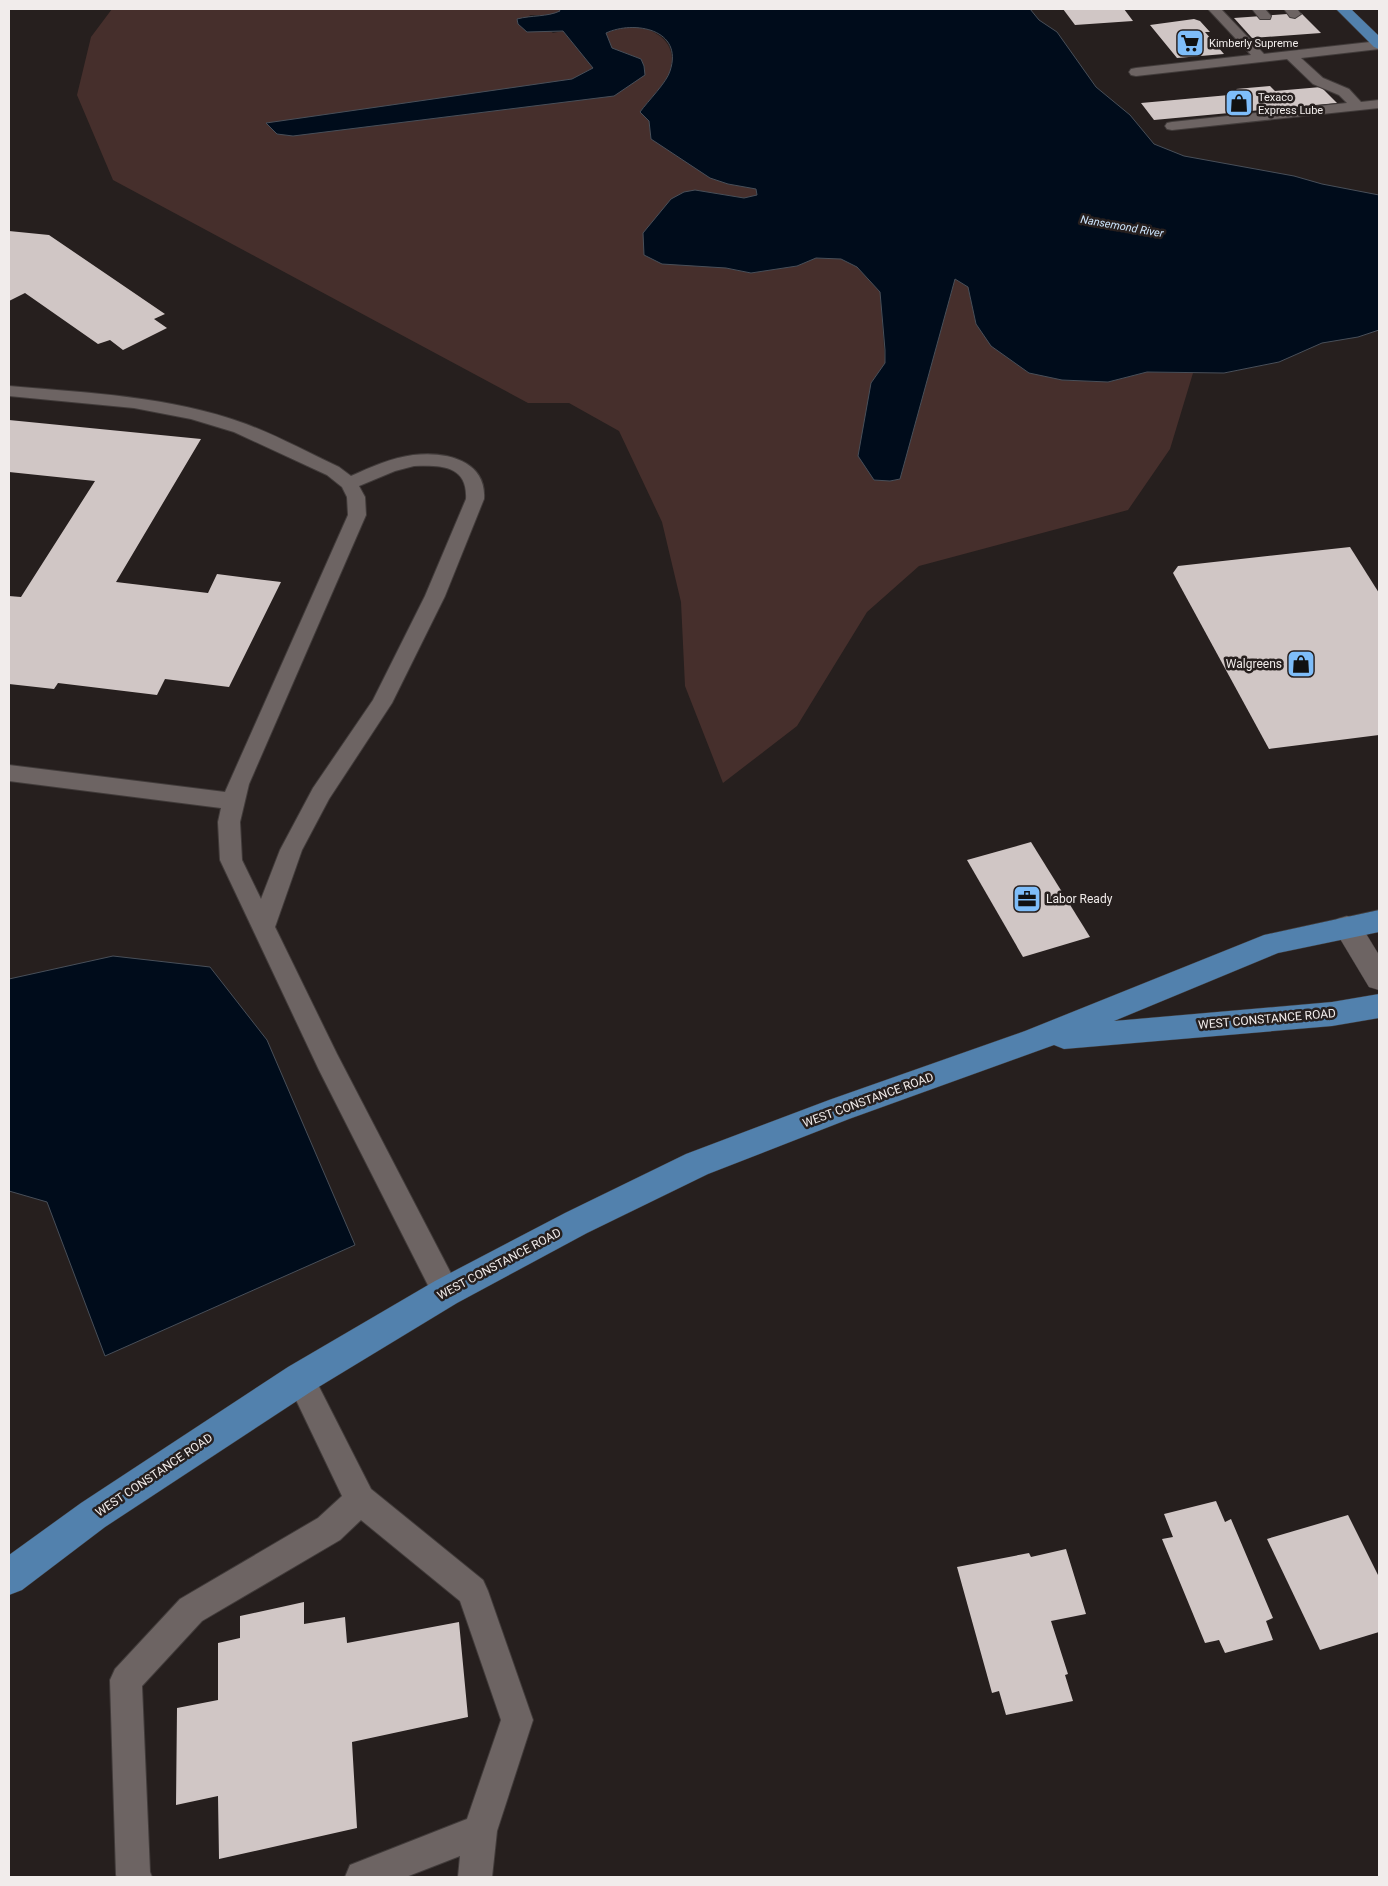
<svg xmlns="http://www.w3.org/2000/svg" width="1388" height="1886" viewBox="0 0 1388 1886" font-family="Roboto,sans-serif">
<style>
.green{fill:#462f2c}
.water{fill:#000c1b;stroke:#484f59}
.building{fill:#d0c6c5}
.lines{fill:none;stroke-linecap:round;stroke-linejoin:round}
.lane-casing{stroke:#413b3a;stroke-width:2}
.street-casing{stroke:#413b3a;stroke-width:1}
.primary-casing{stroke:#413b3a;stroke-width:1}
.lane{fill:#6d6463;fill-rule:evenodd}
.street{fill:#6d6463;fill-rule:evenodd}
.primary{fill:#5281ad;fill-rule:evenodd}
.labels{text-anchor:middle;stroke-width:5;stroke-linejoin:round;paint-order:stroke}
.far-poi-label{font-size:11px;fill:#f1eceb;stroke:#261f1e;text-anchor:start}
.far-water-label{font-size:11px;font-style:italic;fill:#cce5fd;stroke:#261f1e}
.poi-label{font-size:12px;fill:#f1eceb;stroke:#261f1e;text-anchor:end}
.street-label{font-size:12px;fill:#f1eceb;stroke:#261f1e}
</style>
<rect width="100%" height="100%" fill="#261f1e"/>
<path class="green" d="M 112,9 L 559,9 L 560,11 L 552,15 L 529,15 L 553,33 L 563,31 L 593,68 L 572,79 L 614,96 L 641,59 L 612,48 L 605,33 C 610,31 615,28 620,27 C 648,23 680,39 670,70 C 667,82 648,101 641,111 L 649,121 L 651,139 L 728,184 L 756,189 L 757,196 L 744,198 L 695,190 L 726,268 L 751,273 L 797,266 L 816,258 L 841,259 L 857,267 L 880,292 L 885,363 L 871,383 L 900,479 L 955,279 L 968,287 L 976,324 L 1062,380 L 1108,382 L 1147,372 L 1193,373 L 1170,449 L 1128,510 L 919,566 L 867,612 L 797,726 L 723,783 L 685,686 L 681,602 L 662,522 L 619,431 L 569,403 L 528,403 L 113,180 L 77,95 L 91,37 Z"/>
<g class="water">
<path d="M 559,9 L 1030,9 L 1039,20 L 1057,32 L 1096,87 L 1130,115 L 1154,144 L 1184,156 L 1294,176 L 1322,184 L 1379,195 L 1379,330 L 1358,337 L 1322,343 L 1279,362 L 1224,373 L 1147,372 L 1108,382 L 1062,380 L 1029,373 L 991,346 L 976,324 L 968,287 L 955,279 L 900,479 L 890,481 L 874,480 L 858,456 L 871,383 L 885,363 L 885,350 L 880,292 L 857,267 L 841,259 L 816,258 L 797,266 L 751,273 L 726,268 L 662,264 L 644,255 L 643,233 L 671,199 L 684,192 L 695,190 L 744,198 L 757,195 L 756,189 L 728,184 L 710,178 L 651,139 L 649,121 L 640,112 C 648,101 667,82 670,71 C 684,29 634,20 606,33 L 612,48 L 641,59 L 644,66 L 645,75 L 614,96 L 293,136 L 277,134 L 266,123 L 572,79 L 593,68 L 563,31 L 527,32 L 518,24 L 517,19 C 532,15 547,17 560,11 Z"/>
<polygon points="113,956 210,967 267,1040 355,1245 105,1356 47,1202 9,1191 9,979"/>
</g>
<g class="building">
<polygon points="1063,9 1124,9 1133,21 1075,25"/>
<polygon points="1301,13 1321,33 1252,38 1234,18"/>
<polygon points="1194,19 1200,21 1210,32 1205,32 1224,54 1177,58 1150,25"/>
<polygon points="1270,86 1275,91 1321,87 1337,103 1154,120 1141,103 1240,94 1236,89"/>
<polygon points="9,231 49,235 165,314 154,319 167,328 123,350 110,340 98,344 25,293 9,301"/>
<polygon points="9,420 201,439 116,582 208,593 217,574 281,582 229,687 165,679 157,695 58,683 54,689 9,684 9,596 21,597 95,481 9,472"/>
<polygon points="1350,547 1379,593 1379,735 1269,749 1173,573 1178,566"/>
<polygon points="1031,842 1090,937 1023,957 967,860"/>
<polygon points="1216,1501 1225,1522 1231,1519 1273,1618 1266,1621 1273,1640 1225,1653 1219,1640 1205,1643 1162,1539 1173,1537 1164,1514"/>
<polygon points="1348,1515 1379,1577 1379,1632 1320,1650 1267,1539"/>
<polygon points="1066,1549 1086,1614 1051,1621 1068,1674 1065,1675 1073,1701 1006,1715 999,1691 992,1693 957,1567 1029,1553 1031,1557"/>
<polygon points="304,1602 304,1624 345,1617 347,1643 459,1622 468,1717 352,1742 357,1828 219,1859 218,1796 176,1805 177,1708 218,1700 218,1643 240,1638 240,1616"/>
</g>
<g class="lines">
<defs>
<g id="lane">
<polygon points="1208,9 1221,9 1264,54 1379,41 1379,49 1301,58 1323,78 1349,89 1361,102 1379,100 1379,108 1172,130 1167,129 1165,126 1167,123 1172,122 1347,103 1339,95 1313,84 1287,59 1136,76 1131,75 1129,72 1131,69 1136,68 1251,55"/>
<polygon points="1252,9 1265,9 1271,16 1270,19 1260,19"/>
<polygon points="1284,9 1297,9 1301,14 1295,18 1290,17"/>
<path d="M 9,386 C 88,393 170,396 246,424 C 278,436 309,453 339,467 L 351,476 C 371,467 391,458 413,455 C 445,451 487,460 484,499 L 445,596 L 392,703 L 329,799 L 302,850 L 275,927 L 337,1054 L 456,1283 L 460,1292 L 456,1301 L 446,1305 L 436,1301 L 319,1070 L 220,860 L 218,822 L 221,808 L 9,781 L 9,765 L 225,792 L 348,515 L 347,497 L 342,487 L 327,475 L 234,432 L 191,419 L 134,408 L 9,396 ZM 414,466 C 440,465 468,465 466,499 L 425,596 L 373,700 L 313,788 L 280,850 L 261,899 L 242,860 L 240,822 L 249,784 L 366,515 L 365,497 L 359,486 L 395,471 Z"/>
<polygon points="300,1365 310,1369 371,1489 483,1580 488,1591 533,1720 497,1831 492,1877 458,1877 460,1856 406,1877 345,1877 350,1865 467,1819 501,1720 460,1601 361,1520 340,1540 202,1621 142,1686 150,1872 152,1877 117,1877 116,1875 110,1680 115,1669 180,1599 318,1518 342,1496 286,1379 290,1369"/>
</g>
<polygon id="street" points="1347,916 1357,919 1379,955 1379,990 1369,987 1333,927 1337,919"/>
<g id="primary">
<polygon points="1336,9 1351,9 1379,36 1379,49 1374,47"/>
<polygon points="1379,910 1379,932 1278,953 1114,1021 1332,1002 1379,994 1379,1018 1332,1026 1064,1049 1054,1045 849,1119 708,1174 587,1233 457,1303 312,1391 105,1527 22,1590 9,1595 9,1555 81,1503 288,1367 435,1281 565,1213 686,1154 829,1100 1025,1031 1264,935"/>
</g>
</defs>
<use href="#lane" class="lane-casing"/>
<use href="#street" class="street-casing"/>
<use href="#primary" class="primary-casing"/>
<use href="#lane" class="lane"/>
<use href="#street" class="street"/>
<use href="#primary" class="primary"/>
</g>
<defs>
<symbol id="supermarket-square" viewBox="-11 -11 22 22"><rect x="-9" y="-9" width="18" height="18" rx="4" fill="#7ebdf9" stroke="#261f1e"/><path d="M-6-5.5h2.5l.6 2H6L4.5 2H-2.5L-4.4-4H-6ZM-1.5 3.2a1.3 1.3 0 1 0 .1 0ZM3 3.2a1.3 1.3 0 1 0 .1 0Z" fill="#111"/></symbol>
<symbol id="shop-square" viewBox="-11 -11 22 22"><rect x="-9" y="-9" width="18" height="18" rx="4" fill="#7ebdf9" stroke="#261f1e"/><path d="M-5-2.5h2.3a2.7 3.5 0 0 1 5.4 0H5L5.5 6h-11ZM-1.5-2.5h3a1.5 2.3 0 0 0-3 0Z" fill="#111"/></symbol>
<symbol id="office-square" viewBox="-11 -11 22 22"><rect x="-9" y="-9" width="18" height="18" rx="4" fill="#7ebdf9" stroke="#261f1e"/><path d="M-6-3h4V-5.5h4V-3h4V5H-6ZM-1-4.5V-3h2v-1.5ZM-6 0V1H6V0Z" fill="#111"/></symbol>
</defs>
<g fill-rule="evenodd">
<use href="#supermarket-square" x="1174" y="27" width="32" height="32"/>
<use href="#shop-square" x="1223" y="87" width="32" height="32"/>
<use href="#shop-square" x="1285" y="648" width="32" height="32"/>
<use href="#office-square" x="1011" y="883" width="32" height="32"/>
</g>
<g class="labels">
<g class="far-poi-label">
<text x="1209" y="47">Kimberly Supreme</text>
<text x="1258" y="101">Texaco<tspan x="1258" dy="13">Express Lube</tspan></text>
</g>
<g class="far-water-label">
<text transform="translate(1122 226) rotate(10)" y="4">Nansemond River</text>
</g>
<g class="poi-label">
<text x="1282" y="668">Walgreens</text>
<text x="1046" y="903" text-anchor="start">Labor Ready</text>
</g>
<g class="street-label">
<text transform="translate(1267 1019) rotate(-5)" y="4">WEST CONSTANCE ROAD</text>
<text transform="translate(868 1100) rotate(-20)" y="4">WEST CONSTANCE ROAD</text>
<text transform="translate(499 1264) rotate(-28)" y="4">WEST CONSTANCE ROAD</text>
<text transform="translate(154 1475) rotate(-34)" y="4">WEST CONSTANCE ROAD</text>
</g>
</g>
<rect width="1388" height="1886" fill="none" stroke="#f1eceb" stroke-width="20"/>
</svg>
